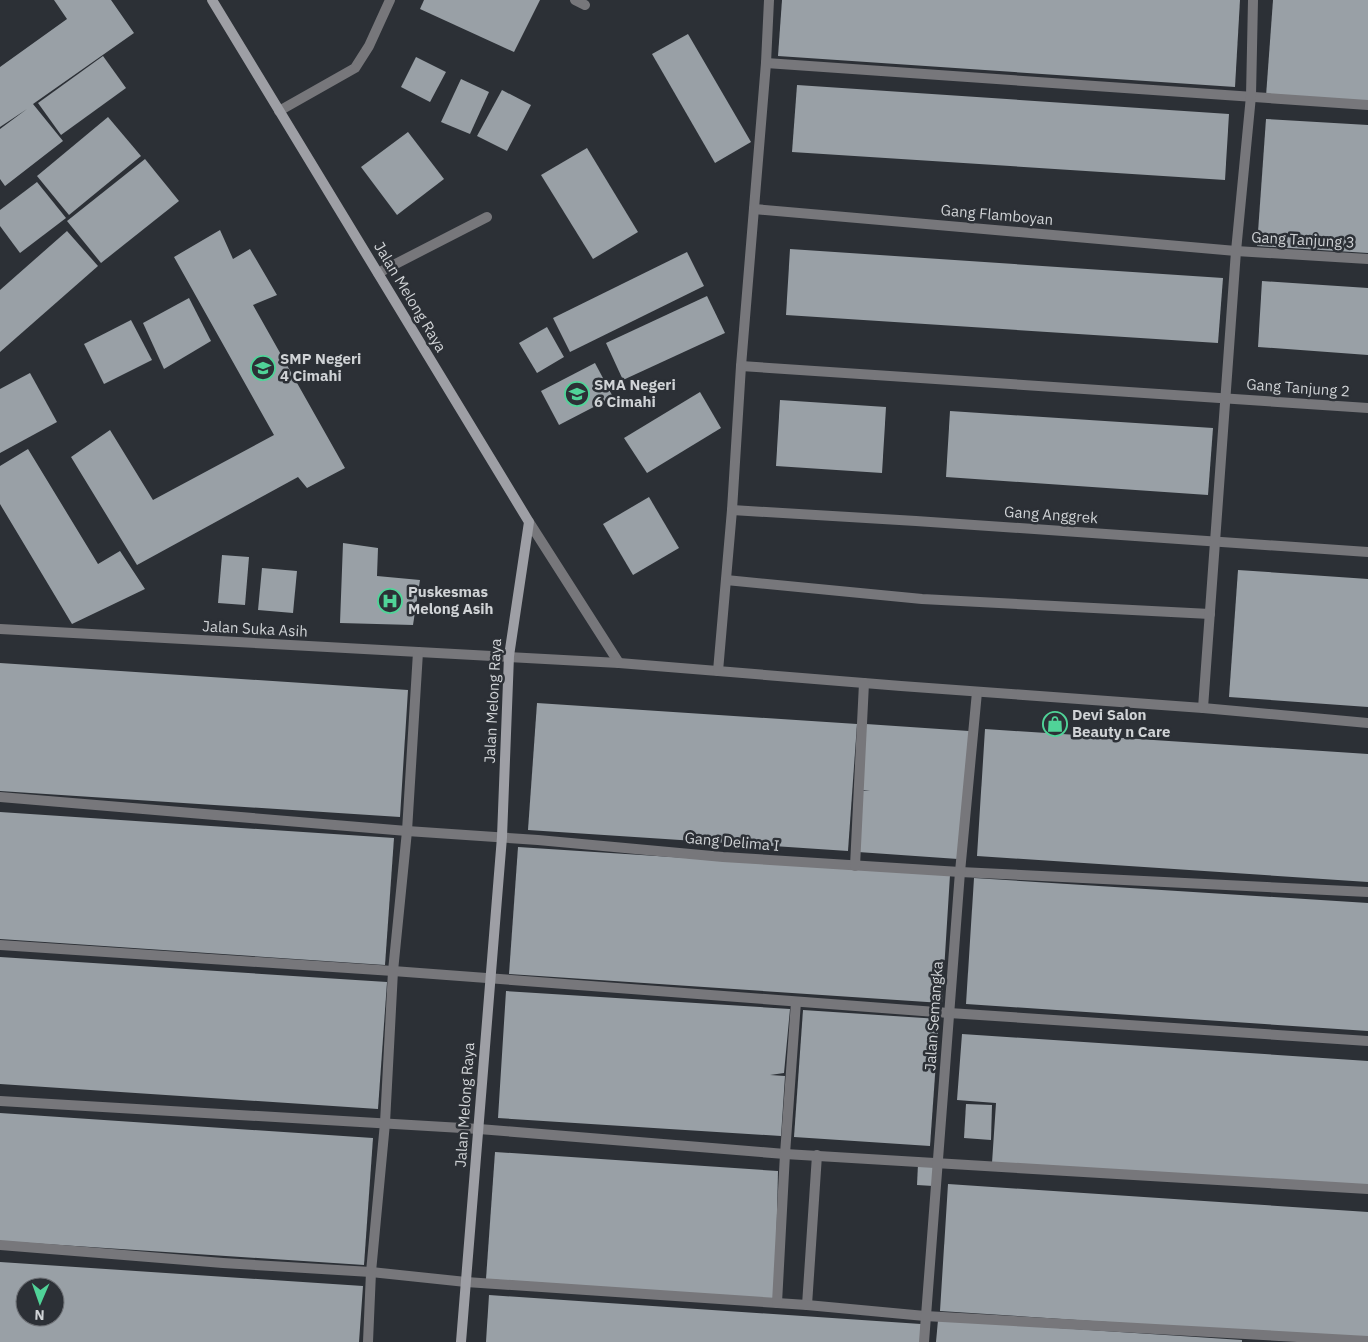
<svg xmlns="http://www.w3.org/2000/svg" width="1368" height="1342" viewBox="0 0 1368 1342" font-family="'IBM Plex Sans',sans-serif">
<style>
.building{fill:#99a0a6;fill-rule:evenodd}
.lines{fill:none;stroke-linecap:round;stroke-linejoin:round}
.lane{stroke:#77777b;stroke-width:10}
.street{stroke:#77777b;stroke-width:10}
.secondary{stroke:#9e9fa5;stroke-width:10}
.labels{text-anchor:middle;stroke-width:5;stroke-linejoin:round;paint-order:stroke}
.street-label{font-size:15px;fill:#d0d3d6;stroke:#2c3036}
.poi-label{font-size:15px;font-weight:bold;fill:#d0d3d6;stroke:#2c3036;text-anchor:start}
</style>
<rect width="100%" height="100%" fill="#2c3036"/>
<g class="building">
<polygon points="54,0 111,0 134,33 33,104 63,141 5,186 0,179 0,129 27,109 0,127 0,67 67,19"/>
<polygon points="424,0 540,0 514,52 420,9"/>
<polygon points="782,0 1240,0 1235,87 778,56"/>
<polygon points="1273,0 1368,0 1368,102 1266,96"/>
<polygon points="688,34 751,142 715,163 652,54"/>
<polygon points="103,56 126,88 61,135 38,103"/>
<polygon points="416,57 446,72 430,102 401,87"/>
<polygon points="461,79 489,92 470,134 441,122"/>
<polygon points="797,85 1229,114 1225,180 792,152"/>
<polygon points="502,90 531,105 507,151 477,136"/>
<polygon points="108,117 141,156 69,215 37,176"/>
<polygon points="1266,119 1368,125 1368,253 1257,246"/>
<polygon points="408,132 444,179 397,215 361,167"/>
<polygon points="587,148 638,232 593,259 541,175"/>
<polygon points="145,159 179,201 101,263 67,221"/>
<polygon points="37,182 66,218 20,253 0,226 0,210"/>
<polygon points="220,230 233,259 250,249 277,295 253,305 345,468 307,488 298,477 137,565 71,457 110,430 153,500 274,435 174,257"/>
<polygon points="67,231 98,266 0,352 0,290"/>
<polygon points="790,249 1223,278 1218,343 786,315"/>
<polygon points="687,252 704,286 570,352 553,318"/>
<polygon points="1262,281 1368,288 1368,355 1258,347"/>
<polygon points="707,296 725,333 623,380 606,343"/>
<polygon points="189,298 211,341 164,369 143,323"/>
<polygon points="131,320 152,360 104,384 84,344"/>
<polygon points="547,327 564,357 537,373 519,343"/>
<polygon points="595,363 613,397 559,425 541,391"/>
<polygon points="30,373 57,422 0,453 0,389"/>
<polygon points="700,392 721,428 647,473 624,438"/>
<polygon points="780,400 886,407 882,473 776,466"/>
<polygon points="950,411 1213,428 1208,495 946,477"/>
<polygon points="28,449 98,564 120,551 145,589 72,624 0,504 0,466"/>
<polygon points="649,497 679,548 633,575 603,524"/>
<polygon points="343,543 378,548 377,576 420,580 413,625 340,623"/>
<polygon points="222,555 249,557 245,605 218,603"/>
<polygon points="262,568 297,571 293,613 258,610"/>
<polygon points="1238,570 1368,579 1368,707 1229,697"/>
<polygon points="0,663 408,690 400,817 0,791"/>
<polygon points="537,703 857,724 848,851 528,830"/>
<polygon points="866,724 969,731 958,859 858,852 862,791 870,791 861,790"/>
<polygon points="985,729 1368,754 1368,882 977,856"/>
<polygon points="0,812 394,838 385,965 0,939"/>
<polygon points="518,847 950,875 942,1003 509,974"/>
<polygon points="974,878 1368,903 1368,1031 966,1004"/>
<polygon points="0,957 387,982 378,1109 0,1084"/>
<polygon points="506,991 790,1009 784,1073 770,1075 785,1076 781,1136 498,1118"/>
<polygon points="803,1010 939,1019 930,1146 794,1137"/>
<polygon points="962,1034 1368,1061 1368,1189 992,1163 996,1103 957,1100"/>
<polygon points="966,1104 992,1105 991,1140 964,1138"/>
<polygon points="0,1113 373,1138 364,1265 0,1241"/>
<polygon points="495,1152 778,1171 775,1299 486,1279"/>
<polygon points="918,1164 934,1165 933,1186 917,1185"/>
<polygon points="948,1184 1368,1212 1368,1339 940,1311"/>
<path d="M 0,1262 L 363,1286 L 359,1342 L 0,1342 ZM 25,1287 L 55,1287 L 55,1317 L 25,1317 Z"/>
<polygon points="489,1295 921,1324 920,1342 486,1342"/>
<polygon points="938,1320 1242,1340 1242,1342 936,1342"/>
</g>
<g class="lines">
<polyline class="lane" points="807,1305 817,1155"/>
<g class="street">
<polyline points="575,0 585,5"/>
<polyline points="766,63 1368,105"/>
<polyline points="279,111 355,68 369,46 390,0"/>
<polyline points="754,209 1236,251 1368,259"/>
<polyline points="378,273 487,217"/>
<polyline points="741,366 1368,408"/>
<polyline points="732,510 916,521 1368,552"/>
<polyline points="529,522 619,663"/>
<polyline points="726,580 922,599 1210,614"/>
<polyline points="0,629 619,663 901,686 1203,708 1368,723"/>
<polyline points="718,671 732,510 741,366 766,63 769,0"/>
<polyline points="1203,708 1236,251 1251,96 1253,0"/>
<polyline points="0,797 407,831 538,840 723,857 960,872 1368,892"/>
<polyline points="855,866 864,683"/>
<polyline points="0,945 393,971 949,1013 1368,1041"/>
<polyline points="0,1101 479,1129 785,1154 1368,1189"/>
<polyline points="0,1245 223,1263 371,1272 466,1282 807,1305 925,1316 1368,1341"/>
<polyline points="777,1303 785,1154 796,1002"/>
<polyline points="368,1342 371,1272 385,1123 393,971 407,831 418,652"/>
<polyline points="924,1342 960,872 977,692"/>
</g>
<polyline class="secondary" points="212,0 529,522 509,656 502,837 461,1342"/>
</g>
<defs>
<symbol id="school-ring" viewBox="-11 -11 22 22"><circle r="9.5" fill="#2c3036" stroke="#50d398" stroke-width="1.5"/><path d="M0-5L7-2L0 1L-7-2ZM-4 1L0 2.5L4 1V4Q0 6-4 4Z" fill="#50d398"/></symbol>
<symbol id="hospital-ring" viewBox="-11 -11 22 22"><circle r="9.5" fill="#2c3036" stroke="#50d398" stroke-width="1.5"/><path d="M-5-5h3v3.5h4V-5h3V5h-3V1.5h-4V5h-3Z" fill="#50d398"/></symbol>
<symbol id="shop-ring" viewBox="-11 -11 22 22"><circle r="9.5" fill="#2c3036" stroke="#50d398" stroke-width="1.5"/><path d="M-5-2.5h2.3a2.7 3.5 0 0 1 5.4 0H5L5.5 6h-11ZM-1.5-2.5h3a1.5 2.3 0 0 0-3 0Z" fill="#50d398"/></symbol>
</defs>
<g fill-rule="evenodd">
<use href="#school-ring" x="249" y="354" width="28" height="28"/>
<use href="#school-ring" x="563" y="380" width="28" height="28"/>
<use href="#hospital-ring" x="376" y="587" width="28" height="28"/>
<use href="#shop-ring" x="1041" y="710" width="28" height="28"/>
</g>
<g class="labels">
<g class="street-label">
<text transform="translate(997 215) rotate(5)" y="5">Gang Flamboyan</text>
<text transform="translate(1303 240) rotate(3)" y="5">Gang Tanjung 3</text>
<text transform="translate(410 297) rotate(59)" y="5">Jalan Melong Raya</text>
<text transform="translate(1298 388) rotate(4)" y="5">Gang Tanjung 2</text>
<text transform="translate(1051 515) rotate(4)" y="5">Gang Anggrek</text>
<text transform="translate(255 629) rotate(3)" y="5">Jalan Suka Asih</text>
<text transform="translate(493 701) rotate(-87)" y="5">Jalan Melong Raya</text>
<text transform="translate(732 842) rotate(5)" y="5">Gang Delima I</text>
<text transform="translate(934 1016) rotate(-86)" y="5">Jalan Semangka</text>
<text transform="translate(465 1105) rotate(-86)" y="5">Jalan Melong Raya</text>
</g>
<g class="poi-label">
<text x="280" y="364">SMP Negeri<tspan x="280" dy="17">4 Cimahi</tspan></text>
<text x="594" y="390">SMA Negeri<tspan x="594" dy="17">6 Cimahi</tspan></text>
<text x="408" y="597">Puskesmas<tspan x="408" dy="17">Melong Asih</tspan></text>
<text x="1072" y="720">Devi Salon<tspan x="1072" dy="17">Beauty n Care</tspan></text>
</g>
</g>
<g transform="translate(40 1302) rotate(182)"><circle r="24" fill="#2c3036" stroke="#6e7176"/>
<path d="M0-4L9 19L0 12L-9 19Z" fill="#50d398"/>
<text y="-8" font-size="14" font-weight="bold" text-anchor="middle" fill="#d0d3d6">N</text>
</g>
</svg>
